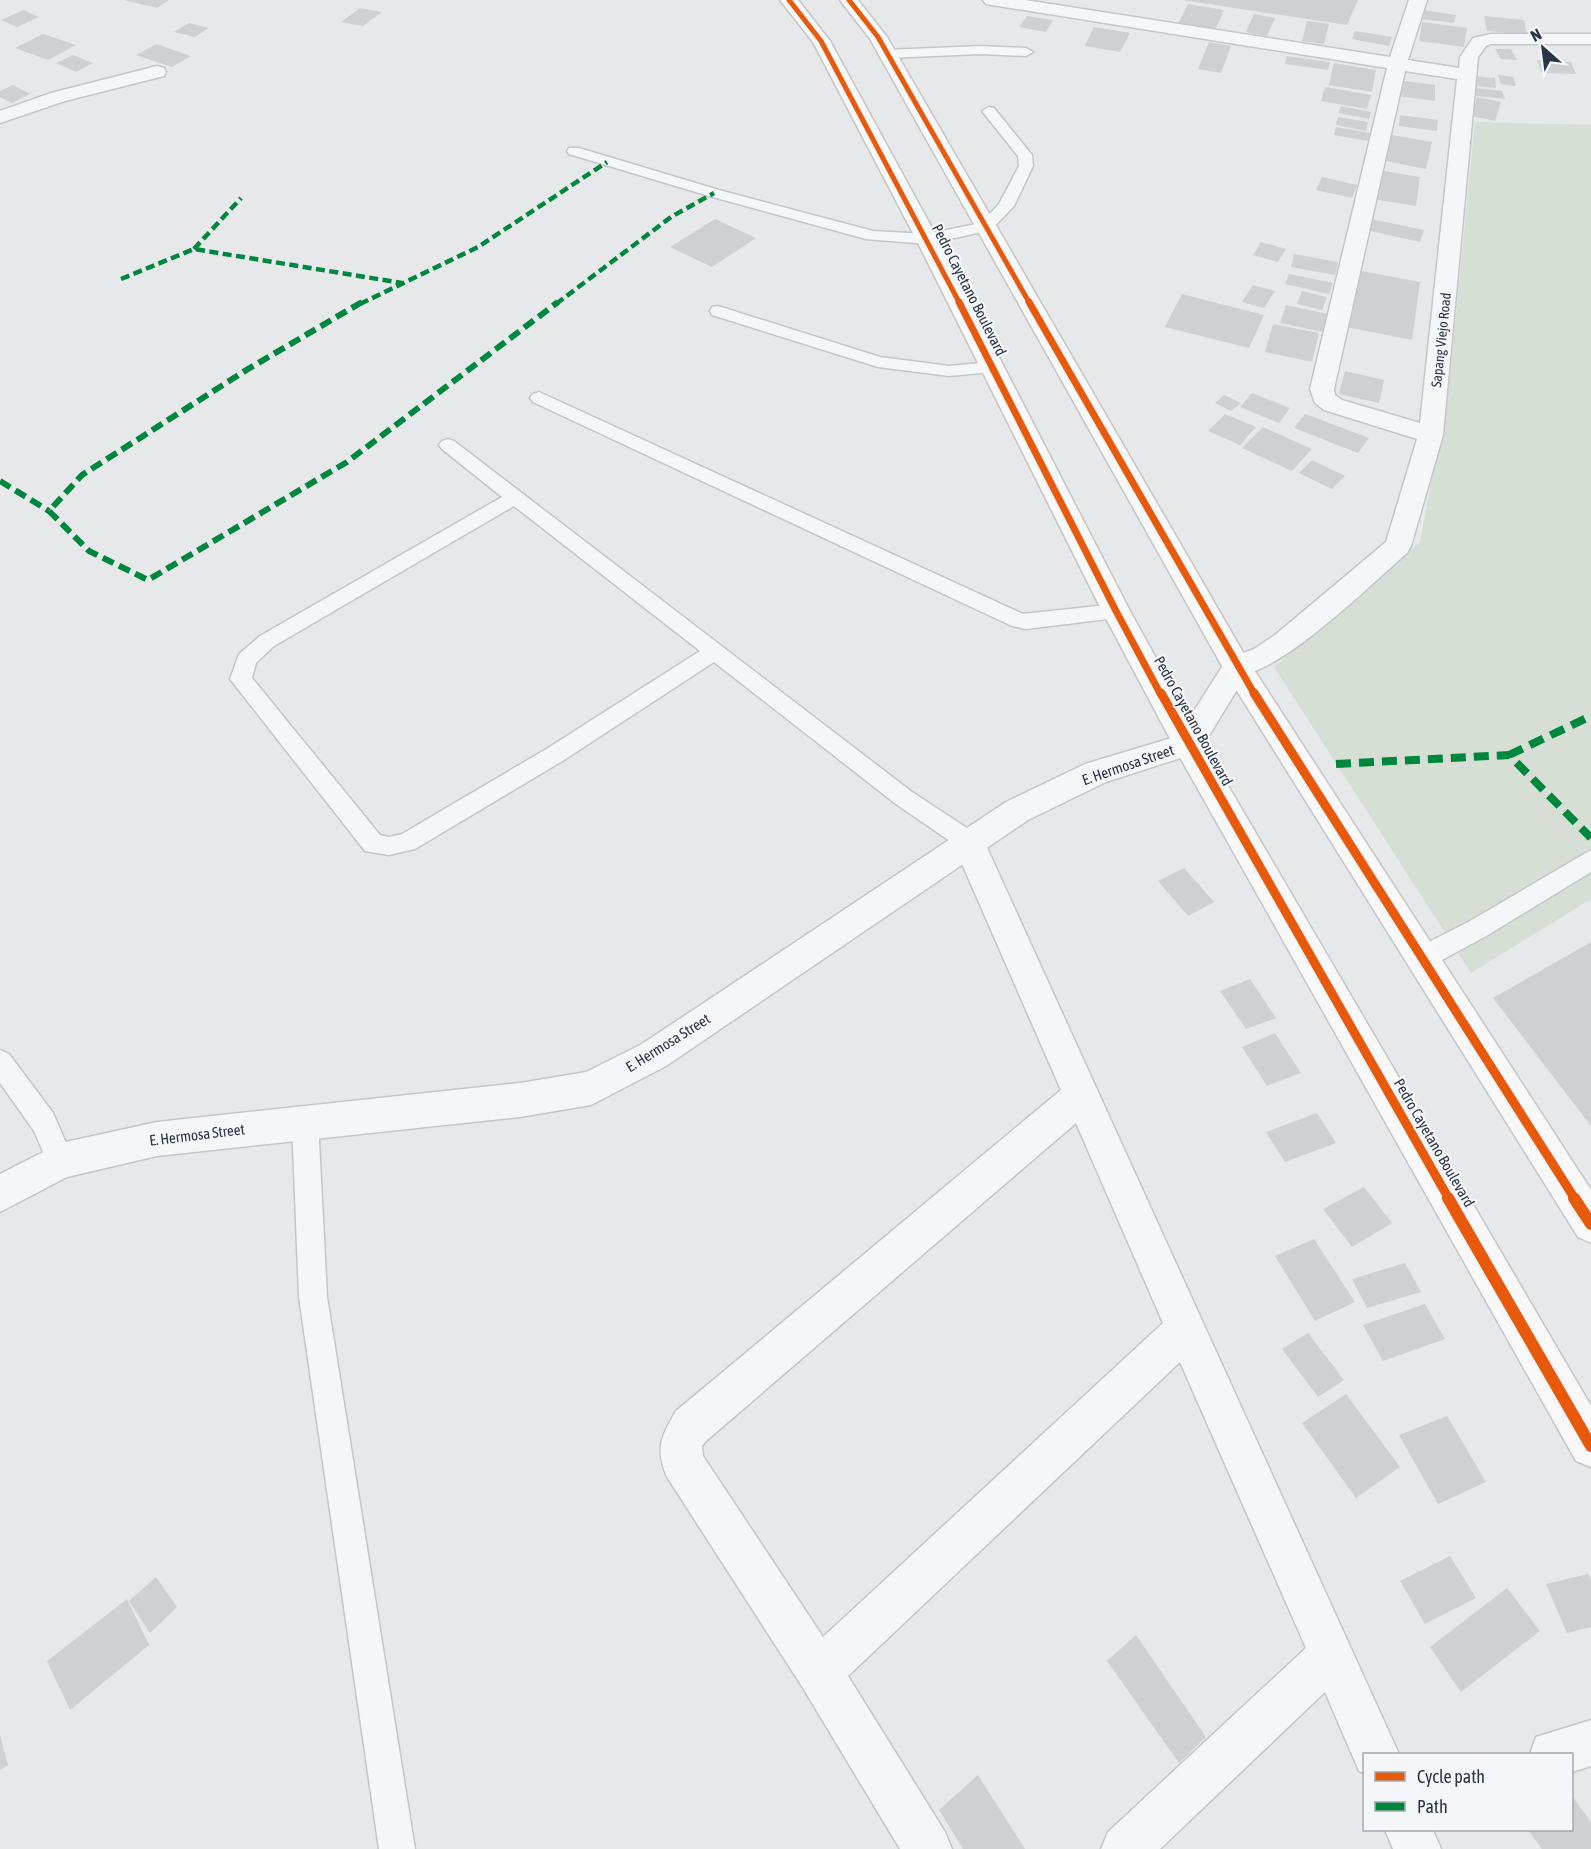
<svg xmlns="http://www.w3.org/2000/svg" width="1591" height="1849" viewBox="0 0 1591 1849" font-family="'Asap Condensed',sans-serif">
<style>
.green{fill:#d6ded6}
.building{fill:#ced0d3}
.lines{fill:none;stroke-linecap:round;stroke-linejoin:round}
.service-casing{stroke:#c4c6c8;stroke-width:3}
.minor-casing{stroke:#c4c6c8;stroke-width:3}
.tertiary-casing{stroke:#c4c6c8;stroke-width:3}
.secondary-casing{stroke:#c4c6c8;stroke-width:3}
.service{fill:#f5f6f7;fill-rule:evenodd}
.minor{fill:#f5f6f7;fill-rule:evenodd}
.tertiary{fill:#f5f6f7;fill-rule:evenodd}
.secondary{fill:#f8f8f8;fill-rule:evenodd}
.quiet-far2{stroke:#00873e;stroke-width:4.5;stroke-dasharray:9 4.5;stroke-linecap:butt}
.quiet-far1{stroke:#00873e;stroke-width:6;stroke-dasharray:12 6;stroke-linecap:butt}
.quiet{stroke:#00873e;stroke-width:8;stroke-dasharray:15 8;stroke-linecap:butt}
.cycleway-far3-casing{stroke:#f4f6f9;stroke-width:8}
.cycleway-far2-casing{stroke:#f4f6f9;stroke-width:10}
.cycleway-far1-casing{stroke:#f4f6f9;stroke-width:13}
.cycleway-casing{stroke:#f4f6f9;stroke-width:16}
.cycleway-far3{stroke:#e8590c;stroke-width:5}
.cycleway-far2{stroke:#e8590c;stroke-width:7}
.cycleway-far1{stroke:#e8590c;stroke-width:9}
.cycleway{stroke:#e8590c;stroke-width:12}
.labels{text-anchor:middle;stroke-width:4.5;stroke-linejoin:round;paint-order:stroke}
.far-street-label{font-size:14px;fill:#2b3445;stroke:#f4f6f9}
.street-label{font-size:15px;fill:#2b3445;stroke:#f4f6f9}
</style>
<rect width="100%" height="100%" fill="#e6e8ea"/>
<polygon class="green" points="1475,122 1591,125 1591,899 1471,973 1274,667 1420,542 1449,386"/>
<g class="building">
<polygon points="124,0 169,0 157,8"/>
<polygon points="1182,0 1358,0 1347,25"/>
<polygon points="1188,4 1224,10 1215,30 1178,24"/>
<polygon points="360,8 382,12 363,26 341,22"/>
<polygon points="23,10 39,17 17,27 1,20"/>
<polygon points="1423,10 1456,15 1454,23 1421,19"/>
<polygon points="1254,14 1275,18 1267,36 1246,32"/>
<polygon points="1027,16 1053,20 1046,32 1019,27"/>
<polygon points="1484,16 1524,20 1527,34 1487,31"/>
<polygon points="1307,21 1329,24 1324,44 1302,41"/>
<polygon points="1422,22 1467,28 1464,47 1419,41"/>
<polygon points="189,23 209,28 195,37 174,32"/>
<polygon points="1094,27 1130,33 1120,52 1085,46"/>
<polygon points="1355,31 1392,37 1389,46 1352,39"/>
<polygon points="43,34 76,45 48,60 15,48"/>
<polygon points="1209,42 1231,46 1221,73 1198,69"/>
<polygon points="156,44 191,56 172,67 136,55"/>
<polygon points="1495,49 1511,49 1517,60 1501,59"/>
<polygon points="73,55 93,63 76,72 56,63"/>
<polygon points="1287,56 1330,62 1328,70 1285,64"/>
<polygon points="1537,60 1571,62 1576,74 1542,73"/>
<polygon points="1334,63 1376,70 1372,92 1329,85"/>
<polygon points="1498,75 1513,77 1516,86 1501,84"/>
<polygon points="1472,76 1495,78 1496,88 1474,86"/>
<polygon points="1398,80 1435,85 1435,101 1397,96"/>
<polygon points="13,85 30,94 12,103 0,97 0,91"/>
<polygon points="1325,87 1371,95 1367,109 1321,101"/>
<polygon points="1474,88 1502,91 1505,99 1476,96"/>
<polygon points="1477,97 1501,102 1495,121 1471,116"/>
<polygon points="1341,106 1371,112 1369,119 1338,113"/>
<polygon points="1400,115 1438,120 1437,131 1399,126"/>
<polygon points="1338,117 1368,122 1366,131 1336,125"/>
<polygon points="1336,127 1370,133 1368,141 1334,135"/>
<polygon points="1392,135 1432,142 1426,169 1386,161"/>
<polygon points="1379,170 1420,177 1416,206 1373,199"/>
<polygon points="1322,177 1357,185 1352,198 1316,190"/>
<polygon points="715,219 756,238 712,267 670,247"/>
<polygon points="1370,219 1424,230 1420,242 1366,230"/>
<polygon points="1261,242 1286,249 1278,262 1253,255"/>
<polygon points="1294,254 1338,262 1335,275 1291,267"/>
<polygon points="1357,270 1420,282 1412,340 1346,327"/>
<polygon points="1289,274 1333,283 1329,294 1285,284"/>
<polygon points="1253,285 1275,291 1264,308 1242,302"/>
<polygon points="1302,291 1327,297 1322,310 1297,304"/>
<polygon points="1182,294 1264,315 1249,348 1165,327"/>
<polygon points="1286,305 1328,314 1323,332 1280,323"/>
<polygon points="1273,324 1319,333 1312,362 1265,352"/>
<polygon points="1345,371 1384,380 1379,403 1339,394"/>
<polygon points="1252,393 1290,408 1279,423 1240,407"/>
<polygon points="1224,395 1241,403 1231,411 1215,403"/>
<polygon points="1225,414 1256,427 1240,445 1208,431"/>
<polygon points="1305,414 1369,438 1358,453 1294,428"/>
<polygon points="1263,427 1312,449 1292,471 1242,448"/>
<polygon points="1312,460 1345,476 1332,489 1299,473"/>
<polygon points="1184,868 1214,902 1188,916 1158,881"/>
<polygon points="1591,942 1591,1126 1493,998"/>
<polygon points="1250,979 1276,1018 1246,1029 1220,991"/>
<polygon points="1275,1033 1301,1073 1267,1086 1242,1047"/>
<polygon points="1317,1113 1336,1143 1285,1162 1266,1132"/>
<polygon points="1364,1187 1392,1223 1352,1247 1323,1209"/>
<polygon points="1314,1239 1355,1302 1315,1321 1275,1256"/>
<polygon points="1405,1263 1421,1292 1367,1308 1352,1279"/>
<polygon points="1425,1304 1445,1339 1383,1361 1363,1325"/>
<polygon points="1308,1333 1344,1380 1318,1397 1282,1349"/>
<polygon points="1346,1394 1400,1467 1356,1498 1302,1423"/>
<polygon points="1447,1416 1486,1482 1438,1504 1399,1435"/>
<polygon points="1450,1556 1476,1598 1425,1624 1400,1581"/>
<polygon points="1588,1574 1591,1580 1591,1627 1567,1633 1546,1584"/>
<polygon points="156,1577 177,1607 150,1633 129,1601"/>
<polygon points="1507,1588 1540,1631 1461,1692 1430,1647"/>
<polygon points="127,1599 149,1645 70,1710 47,1661"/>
<polygon points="1136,1635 1206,1737 1179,1763 1107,1661"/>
<polygon points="0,1735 8,1765 0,1770"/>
<polygon points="978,1775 1025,1849 963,1849 939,1810"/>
<polygon points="1572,1796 1591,1822 1591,1849 1542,1849 1528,1830 1572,1830"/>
</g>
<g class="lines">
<defs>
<g id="service">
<polygon points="981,46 1026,48 1033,52 1026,56 981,54 887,58 880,54 887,50"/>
<polygon points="989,107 994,108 1032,155 1033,166 1014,206 991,230 927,244 866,239 709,196 569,154 567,151 569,148 579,148 719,190 873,231 927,234 981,223 999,204 1019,166 1018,156 982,111"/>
<polygon points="718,306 880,357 949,366 992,362 998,363 1001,367 998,371 992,372 949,376 878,367 712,315 710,311 712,307"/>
<polygon points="539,392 1023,614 1116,604 1123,606 1126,611 1123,616 1116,618 1026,629 1012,626 533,402 530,398 533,394"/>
<path d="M 448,439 L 454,441 L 912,792 L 976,834 L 979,841 L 976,848 L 968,850 L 960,848 L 896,804 L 714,662 L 564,760 L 415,849 L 389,855 L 365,851 L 230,679 L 239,654 L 260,636 L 502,497 L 442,449 L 439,445 L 442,441 ZM 514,506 L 700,651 L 548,748 L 402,834 L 389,837 L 380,835 L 252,678 L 256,663 L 274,646 Z"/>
<polygon points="1591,850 1591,872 1488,935 1431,966 1422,969 1413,966 1410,958 1413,950 1470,921"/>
<polygon points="0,1050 9,1054 53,1113 74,1161 71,1170 61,1174 51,1170 34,1131 0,1083"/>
<polygon points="305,1109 314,1112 318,1121 327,1297 415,1849 379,1849 299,1297 292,1121 296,1112"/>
</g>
<g id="minor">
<path d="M 983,0 L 1025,0 L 1390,57 L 1409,0 L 1427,0 L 1408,60 L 1459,68 L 1460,57 L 1473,38 L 1491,34 L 1591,34 L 1591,44 L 1491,44 L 1486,46 L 1478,57 L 1443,435 L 1411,546 L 1407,553 C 1374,581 1269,687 1227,675 L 1223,667 L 1227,659 L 1254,649 L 1275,635 L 1386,542 L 1417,439 L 1324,410 L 1315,403 L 1310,389 L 1387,68 L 992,5 L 986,4 ZM 1405,71 L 1457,79 L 1420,423 L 1342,400 L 1335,395 L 1334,389 Z"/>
<polygon points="157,66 164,68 166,72 164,76 65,101 0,123 0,111 51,93"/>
<path d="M 968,828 L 979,832 L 984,841 L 1399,1754 L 1364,1754 L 1364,1773 L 1359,1771 L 1325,1692 L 1160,1849 L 1101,1849 L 1108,1832 L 1306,1648 L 1180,1362 L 848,1676 L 945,1832 L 952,1849 L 900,1849 L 803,1688 L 667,1477 C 655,1449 661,1436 676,1411 L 1061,1090 L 952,841 L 957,832 ZM 1076,1123 L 1163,1323 L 823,1637 L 703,1456 L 702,1446 L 706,1441 Z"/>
<polygon points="1591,1720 1591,1766 1572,1772 1572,1754 1530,1754 1536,1737"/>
<polygon points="1385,1830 1433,1830 1441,1849 1393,1849"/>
</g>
<polygon id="tertiary" points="1237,656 1247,659 1251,667 1199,752 1106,782 1028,820 666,1066 591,1105 520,1117 157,1156 67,1177 0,1212 0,1174 61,1143 157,1122 520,1083 586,1072 642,1044 1006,802 1085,764 1178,736 1227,659"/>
<g id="secondary">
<polygon points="780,0 798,0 830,41 938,239 1130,611 1199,736 1591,1406 1591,1467 1576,1461 1177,752 1102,611 916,239 813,42"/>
<polygon points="840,0 858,0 887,37 1247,659 1591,1190 1591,1243 1578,1237 1227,675 870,39"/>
</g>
</defs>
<use href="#service" class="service-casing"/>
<use href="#minor" class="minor-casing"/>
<use href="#tertiary" class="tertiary-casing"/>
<use href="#secondary" class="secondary-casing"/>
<use href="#service" class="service"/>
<use href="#minor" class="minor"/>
<use href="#tertiary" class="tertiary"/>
<use href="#secondary" class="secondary"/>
<g class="quiet-far2">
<polyline points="194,249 241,198"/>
<polyline points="121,279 194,249 402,283"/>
<polyline points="360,304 478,247 607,162"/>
<polyline points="556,304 671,217 714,193"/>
</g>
<g class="quiet-far1">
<polyline points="362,302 248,369 82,475 49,511 89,551 148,580 347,462 558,302"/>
<polyline points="0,481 49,511"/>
</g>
<g class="quiet">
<polyline points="1509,755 1591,716"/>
<polyline points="1336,764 1509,755 1591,838"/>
</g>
<defs>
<g id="cycleway-far3">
<polyline points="789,0 821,41 960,304"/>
<polyline points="849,0 878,37 1030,304"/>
</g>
<g id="cycleway-far2">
<polyline points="959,302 1116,611 1161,695"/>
<polyline points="1029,302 1255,695"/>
</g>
<g id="cycleway-far1">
<polyline points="1161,693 1449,1199"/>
<polyline points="1254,693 1575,1199"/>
</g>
<g id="cycleway">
<polyline points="1448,1198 1591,1446"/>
<polyline points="1574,1198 1591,1224"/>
</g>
</defs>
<use href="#cycleway-far3" class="cycleway-far3-casing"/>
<use href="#cycleway-far2" class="cycleway-far2-casing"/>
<use href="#cycleway-far1" class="cycleway-far1-casing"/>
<use href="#cycleway" class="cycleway-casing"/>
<use href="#cycleway-far3" class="cycleway-far3"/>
<use href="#cycleway-far2" class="cycleway-far2"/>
<use href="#cycleway-far1" class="cycleway-far1"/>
<use href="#cycleway" class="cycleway"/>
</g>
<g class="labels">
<g class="far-street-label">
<text transform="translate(1441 340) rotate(-84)" y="5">Sapang Viejo Road</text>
</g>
<g class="street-label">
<text transform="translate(969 290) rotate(63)" y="5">Pedro Cayetano Boulevard</text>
<text transform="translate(1193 721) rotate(61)" y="5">Pedro Cayetano Boulevard</text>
<text transform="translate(1128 765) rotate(-19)" y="5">E. Hermosa Street</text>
<text transform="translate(668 1043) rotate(-32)" y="5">E. Hermosa Street</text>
<text transform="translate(197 1135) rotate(-7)" y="5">E. Hermosa Street</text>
<text transform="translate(1434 1143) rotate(60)" y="5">Pedro Cayetano Boulevard</text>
</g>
</g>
<rect x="1363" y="1753" width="210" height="78" fill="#f4f6f9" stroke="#a4a8b1" stroke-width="1.5"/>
<rect x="1375" y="1772" width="30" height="9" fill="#e8590c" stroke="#a4a8b1" stroke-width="1.5"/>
<text x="1417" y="1783" font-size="18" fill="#2b3445">Cycle path</text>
<rect x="1375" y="1802" width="30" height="9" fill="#00873e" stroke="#a4a8b1" stroke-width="1.5"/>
<text x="1417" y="1813" font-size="18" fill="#2b3445">Path</text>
<g transform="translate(1543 48) rotate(332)" stroke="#f4f6f9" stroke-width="4.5" paint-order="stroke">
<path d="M0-4.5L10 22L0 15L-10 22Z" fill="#2b3445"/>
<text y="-9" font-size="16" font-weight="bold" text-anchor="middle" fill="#2b3445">N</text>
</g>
</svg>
